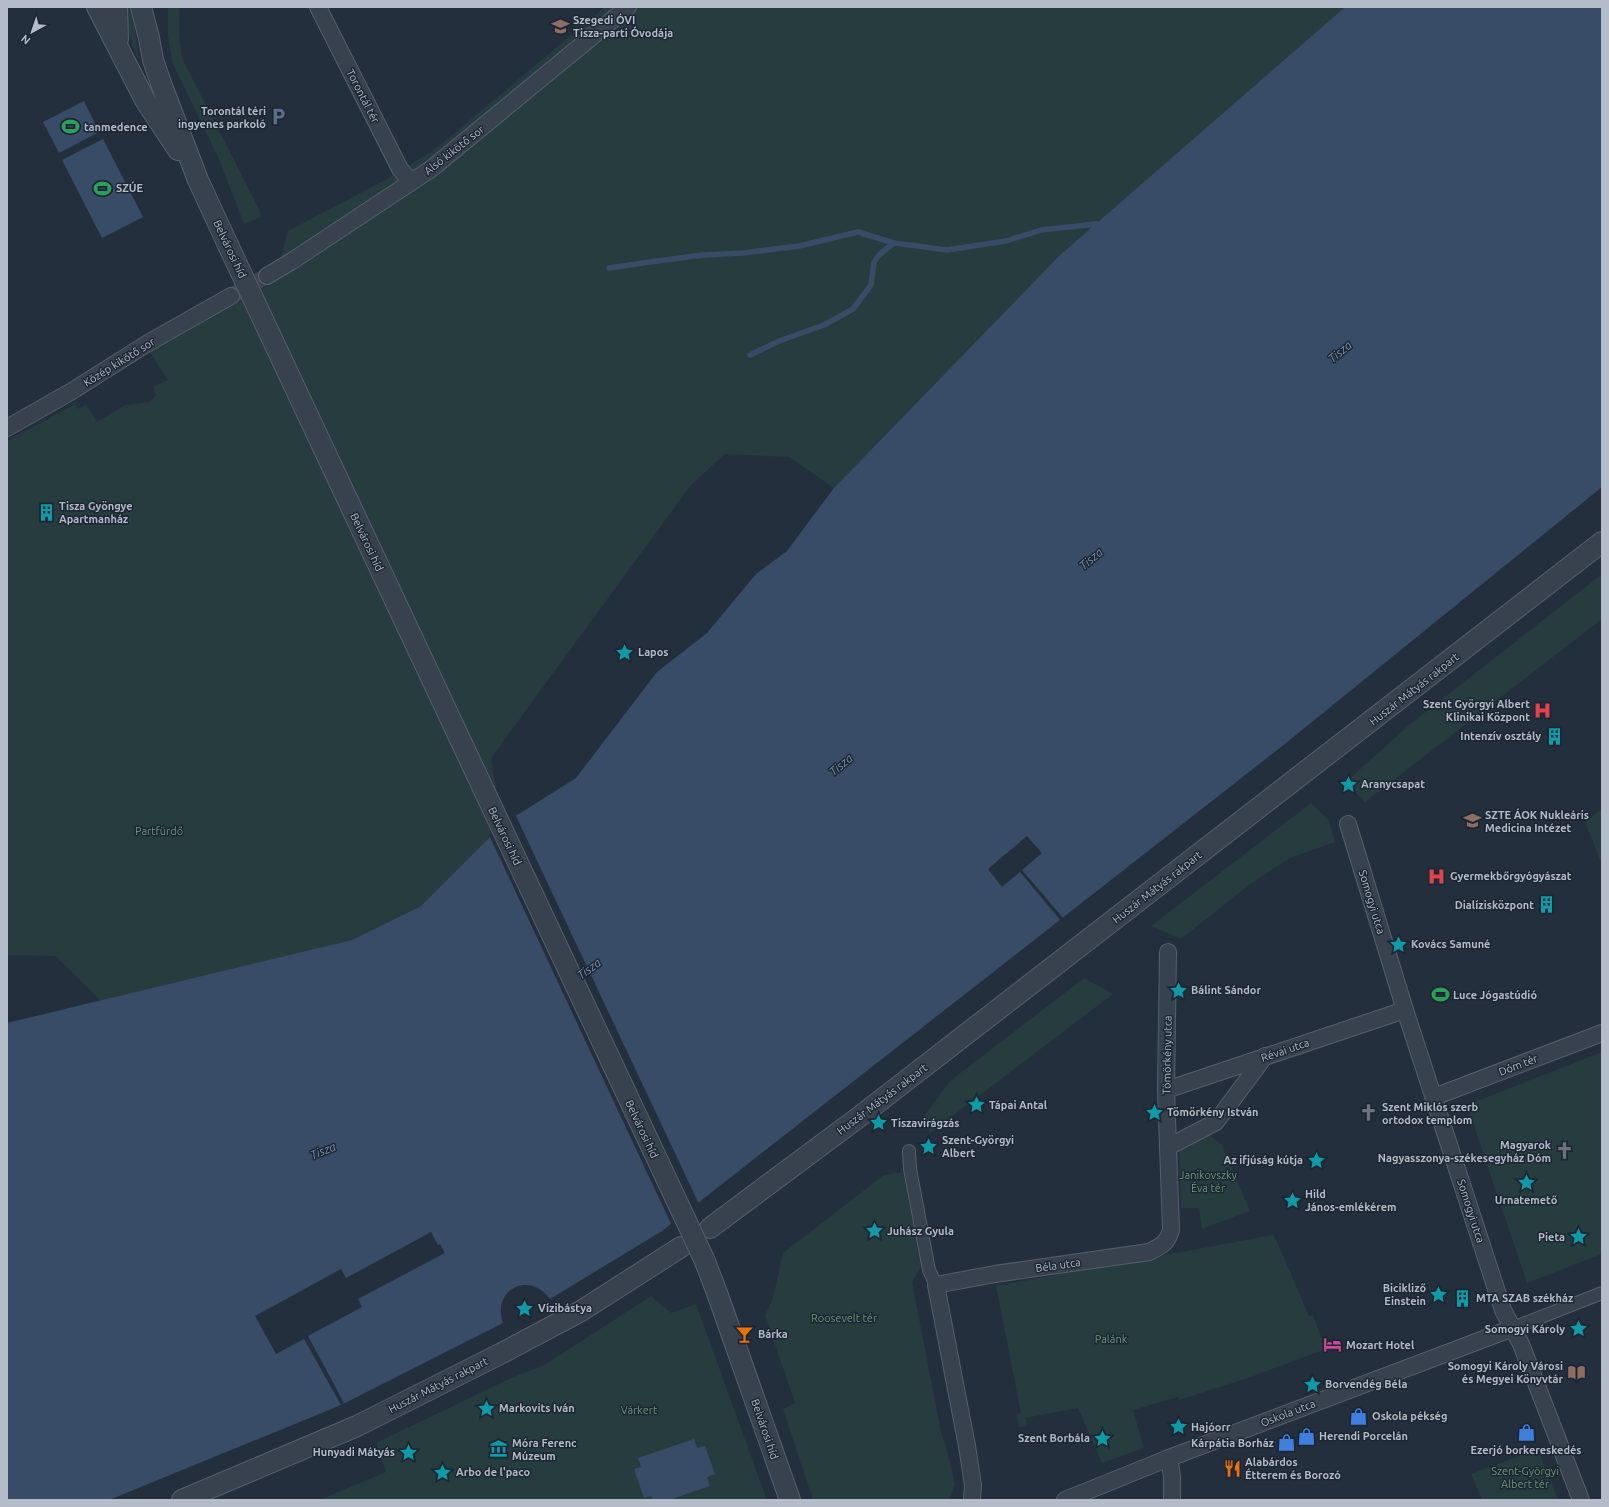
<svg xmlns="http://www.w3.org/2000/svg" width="1609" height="1507" viewBox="0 0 1609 1507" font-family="Ubuntu,sans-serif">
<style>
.green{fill:#263c3f}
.water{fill:#394c67}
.pier{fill:#242f3e}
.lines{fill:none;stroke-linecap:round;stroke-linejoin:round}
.stream{stroke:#394c67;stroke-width:5.5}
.minor-tunnel{stroke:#3a4453;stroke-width:16;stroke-dasharray:16 8;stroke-linecap:butt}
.pedestrian-casing{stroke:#565f6c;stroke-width:14}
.minor-casing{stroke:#565f6c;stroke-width:18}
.tertiary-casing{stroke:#565f6c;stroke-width:22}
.pedestrian{stroke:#38414e;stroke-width:12}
.minor{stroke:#38414e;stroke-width:16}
.tertiary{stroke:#38414e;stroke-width:20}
.tertiary-bridge-casing{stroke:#565f6c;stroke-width:22;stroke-linecap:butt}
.tertiary-bridge{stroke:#38414e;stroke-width:20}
.labels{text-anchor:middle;stroke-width:3;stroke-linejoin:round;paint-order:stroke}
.poi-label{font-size:11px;font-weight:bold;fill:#b4bcc9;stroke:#1d2633;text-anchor:start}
.street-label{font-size:11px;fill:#b4bcc9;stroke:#1d2633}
.park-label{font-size:11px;fill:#6b9a76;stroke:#1d2633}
.water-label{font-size:12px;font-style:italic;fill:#7c92b1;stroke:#1d2633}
</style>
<rect width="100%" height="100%" fill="#242f3e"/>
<g class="green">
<path d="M 126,7 L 132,7 L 139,62 C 131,44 127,27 126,7 Z"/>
<polygon points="168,7 180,7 179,35 182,58 259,209 261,217 244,224 219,159 172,62 168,36"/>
<polygon points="605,7 1345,7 1060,255 834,488 789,457 725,454 691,485 491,758 503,824 421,906 352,940 101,1001 55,956 7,955 7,441 75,404 78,409 86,404 97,422 125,405 150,402 156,395 153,387 168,380 149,351 274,282 288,231 385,180 434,150"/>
<polygon points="1602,574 1602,619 1365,802 1346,782 1409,725"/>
<polygon points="1311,803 1328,819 1335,842 1290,858 1249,885 1181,939 1151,926"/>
<polygon points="1602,809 1602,865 1585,822"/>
<polygon points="1084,978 1113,994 930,1133 924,1116 950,1081"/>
<polygon points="1602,1052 1602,1254 1527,1283 1467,1105"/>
<polygon points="1211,1136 1222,1145 1250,1211 1202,1229 1199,1208 1181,1208 1179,1154 1183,1144 1197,1137"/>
<polygon points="903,1172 921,1267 912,1282 941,1432 947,1450 955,1484 949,1500 813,1500 783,1409 795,1403 765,1315 773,1298 783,1253 884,1175"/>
<polygon points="1274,1235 1309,1316 1313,1315 1326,1349 1248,1378 1179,1400 1178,1397 1133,1410 1144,1448 1102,1463 1078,1408 1025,1418 1027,1426 1019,1427 1016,1414 1021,1413 996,1286"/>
<polygon points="651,1296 671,1313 696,1304 767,1500 319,1500 386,1472 376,1443 509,1379 546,1364"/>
<polygon points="1538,1449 1558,1500 1482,1500 1471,1474"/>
</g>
<g class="water">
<path d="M 1345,7 L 1602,7 L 1602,487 L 1281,747 L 662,1231 L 550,1299 C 529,1270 491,1290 503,1323 L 341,1405 L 109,1500 L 7,1500 L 7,1023 L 352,940 L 421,906 L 503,824 L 576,778 L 657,672 L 707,633 L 756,574 L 787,551 L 834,488 L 1060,255 Z"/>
<polygon points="84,101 99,132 59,153 43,122"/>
<polygon points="103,139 143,217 102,238 62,160"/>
<polygon points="694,1439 697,1448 705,1446 715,1474 707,1477 710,1486 669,1500 653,1500 651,1496 644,1498 634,1469 641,1467 638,1458"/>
</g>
<g class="pier">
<polygon points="515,814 699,1204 672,1226 489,835 502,822"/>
<polygon points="1027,836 1042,853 1022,870 1064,919 1061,921 1020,872 1002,887 988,869"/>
<polygon points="431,1232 438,1245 440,1244 445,1253 358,1299 362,1307 308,1336 344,1403 341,1405 304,1339 276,1354 255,1316 341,1269 346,1278"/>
</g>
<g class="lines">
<g class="stream">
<polyline points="609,268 657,261 703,255 743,253 799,246 858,232 894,243 947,250 1006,241 1041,230 1096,224 1102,225"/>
<polyline points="750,355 779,341 824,325 853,309 871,285 874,262 879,255 894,243"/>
</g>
<polyline class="minor-tunnel" points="231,296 267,276"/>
<defs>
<g id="pedestrian">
<polyline points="909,1151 910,1169 929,1270 936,1285"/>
<polyline points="1513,1328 1602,1293"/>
</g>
<g id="minor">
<polyline points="318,7 400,169 411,182"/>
<polyline points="267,276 292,261 431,169 628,7"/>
<polyline points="7,428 72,391 148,343 231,296"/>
<polyline points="1348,824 1405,1010 1503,1310 1521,1344 1581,1500"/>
<polyline points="1166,1090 1405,1010"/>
<polyline points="1434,1097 1602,1033"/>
<polyline points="1168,1147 1216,1122 1265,1056"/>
<polyline points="1169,1458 1172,1476 1172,1500"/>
<path d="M 972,1500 L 973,1485 L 967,1446 L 936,1285 L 995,1274 L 1149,1252 C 1161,1246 1167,1244 1171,1230 L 1166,1090 L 1168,952"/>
<polyline points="1065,1500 1169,1458 1513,1328"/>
</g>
<g id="tertiary">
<polyline points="97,7 145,100 178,150"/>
<polyline points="117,7 118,39"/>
<polyline points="141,7 149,38 153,60 162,86 198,180 228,245"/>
<polyline points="710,1228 859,1117 1602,542"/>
<polyline points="704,1259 716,1290 790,1500"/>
<polyline points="182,1500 357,1426 502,1353 581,1311 681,1247"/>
</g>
</defs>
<use href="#pedestrian" class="pedestrian-casing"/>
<use href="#minor" class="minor-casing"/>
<use href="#tertiary" class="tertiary-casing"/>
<use href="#pedestrian" class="pedestrian"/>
<use href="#minor" class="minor"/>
<use href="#tertiary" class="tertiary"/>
<defs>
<polyline id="tertiary-bridge" points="228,245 704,1259"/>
</defs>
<use href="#tertiary-bridge" class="tertiary-bridge-casing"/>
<use href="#tertiary-bridge" class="tertiary-bridge"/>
</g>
<defs>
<symbol id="school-bare" viewBox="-9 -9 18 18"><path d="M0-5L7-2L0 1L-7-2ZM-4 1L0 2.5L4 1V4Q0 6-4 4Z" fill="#8d6e63" stroke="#1d2633" stroke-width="2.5" paint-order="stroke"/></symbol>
<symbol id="parking-bare" viewBox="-9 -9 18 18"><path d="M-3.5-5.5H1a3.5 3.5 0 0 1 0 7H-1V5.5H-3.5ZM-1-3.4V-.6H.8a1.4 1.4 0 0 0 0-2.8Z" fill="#5c6f8a" stroke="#1d2633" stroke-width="2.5" paint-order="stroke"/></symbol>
<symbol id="stadium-bare" viewBox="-9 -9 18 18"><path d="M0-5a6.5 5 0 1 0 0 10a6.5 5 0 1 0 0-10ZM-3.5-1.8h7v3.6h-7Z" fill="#2e9e5b" stroke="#1d2633" stroke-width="2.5" paint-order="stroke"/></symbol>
<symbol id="building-bare" viewBox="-9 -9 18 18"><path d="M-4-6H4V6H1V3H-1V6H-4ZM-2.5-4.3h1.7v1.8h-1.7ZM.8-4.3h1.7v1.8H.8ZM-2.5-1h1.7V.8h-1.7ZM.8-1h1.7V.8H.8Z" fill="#0f9aa8" stroke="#1d2633" stroke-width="2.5" paint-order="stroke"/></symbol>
<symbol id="sight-bare" viewBox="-9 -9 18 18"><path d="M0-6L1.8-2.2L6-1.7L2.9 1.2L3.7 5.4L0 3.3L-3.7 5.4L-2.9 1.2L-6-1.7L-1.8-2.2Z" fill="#0f9aa8" stroke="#1d2633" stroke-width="2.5" paint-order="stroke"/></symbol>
<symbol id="hospital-bare" viewBox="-9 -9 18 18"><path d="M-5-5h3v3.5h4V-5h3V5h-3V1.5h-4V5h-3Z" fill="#e0444e" stroke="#1d2633" stroke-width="2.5" paint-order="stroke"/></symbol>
<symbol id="university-bare" viewBox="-9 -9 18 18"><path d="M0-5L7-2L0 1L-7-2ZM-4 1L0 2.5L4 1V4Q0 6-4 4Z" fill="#8d6e63" stroke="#1d2633" stroke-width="2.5" paint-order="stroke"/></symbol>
<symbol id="church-bare" viewBox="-9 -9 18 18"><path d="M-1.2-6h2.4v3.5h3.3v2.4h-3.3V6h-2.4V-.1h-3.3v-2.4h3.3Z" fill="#6b7280" stroke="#1d2633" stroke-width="2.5" paint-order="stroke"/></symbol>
<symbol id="bar-bare" viewBox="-9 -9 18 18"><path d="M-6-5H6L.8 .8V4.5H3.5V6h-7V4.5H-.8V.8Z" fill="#e8710a" stroke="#1d2633" stroke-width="2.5" paint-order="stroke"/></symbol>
<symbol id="hotel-bare" viewBox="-9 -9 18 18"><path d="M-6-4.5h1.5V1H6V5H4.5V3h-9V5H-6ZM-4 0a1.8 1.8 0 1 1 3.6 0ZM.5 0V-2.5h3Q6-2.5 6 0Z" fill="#d1479c" stroke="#1d2633" stroke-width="2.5" paint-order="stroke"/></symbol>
<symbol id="library-bare" viewBox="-9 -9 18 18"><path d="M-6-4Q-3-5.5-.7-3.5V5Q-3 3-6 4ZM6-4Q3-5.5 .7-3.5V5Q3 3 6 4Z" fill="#8d6e63" stroke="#1d2633" stroke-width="2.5" paint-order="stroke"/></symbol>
<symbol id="shop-bare" viewBox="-9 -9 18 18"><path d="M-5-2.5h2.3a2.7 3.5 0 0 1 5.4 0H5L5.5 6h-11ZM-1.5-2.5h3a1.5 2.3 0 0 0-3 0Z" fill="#3f7fe0" stroke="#1d2633" stroke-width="2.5" paint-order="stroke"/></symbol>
<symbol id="museum-bare" viewBox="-9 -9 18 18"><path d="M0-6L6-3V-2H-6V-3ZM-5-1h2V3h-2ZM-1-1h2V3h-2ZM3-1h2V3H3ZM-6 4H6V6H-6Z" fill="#0f9aa8" stroke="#1d2633" stroke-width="2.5" paint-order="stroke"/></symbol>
<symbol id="restaurant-bare" viewBox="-9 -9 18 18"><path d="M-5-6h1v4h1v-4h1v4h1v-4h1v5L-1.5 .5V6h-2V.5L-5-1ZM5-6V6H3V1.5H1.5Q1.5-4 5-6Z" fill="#e8710a" stroke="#1d2633" stroke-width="2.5" paint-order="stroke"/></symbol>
</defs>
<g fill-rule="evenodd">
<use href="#school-bare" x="548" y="14" width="25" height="25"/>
<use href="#parking-bare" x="266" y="104" width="25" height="25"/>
<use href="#stadium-bare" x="58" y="114" width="25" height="25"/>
<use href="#stadium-bare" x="90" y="176" width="25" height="25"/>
<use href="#building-bare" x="34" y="500" width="25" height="25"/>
<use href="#sight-bare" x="612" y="640" width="25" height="25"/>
<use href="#hospital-bare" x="1530" y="698" width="25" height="25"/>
<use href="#building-bare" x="1542" y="724" width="25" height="25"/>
<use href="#sight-bare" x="1336" y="772" width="25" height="25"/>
<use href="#university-bare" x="1460" y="808" width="25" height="25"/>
<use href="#hospital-bare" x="1424" y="864" width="25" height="25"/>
<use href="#building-bare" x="1534" y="892" width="25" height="25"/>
<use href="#sight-bare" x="1386" y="932" width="25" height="25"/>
<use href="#sight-bare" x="1166" y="978" width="25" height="25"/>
<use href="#stadium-bare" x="1428" y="982" width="25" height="25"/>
<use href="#sight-bare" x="964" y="1092" width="25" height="25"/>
<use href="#sight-bare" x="1142" y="1100" width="25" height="25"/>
<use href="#church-bare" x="1356" y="1100" width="25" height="25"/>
<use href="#sight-bare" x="866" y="1110" width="25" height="25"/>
<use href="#sight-bare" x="916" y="1134" width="25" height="25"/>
<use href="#church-bare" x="1552" y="1138" width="25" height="25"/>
<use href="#sight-bare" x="1304" y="1148" width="25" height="25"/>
<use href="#sight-bare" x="1514" y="1170" width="25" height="25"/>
<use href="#sight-bare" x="1280" y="1188" width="25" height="25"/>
<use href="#sight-bare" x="862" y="1218" width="25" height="25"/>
<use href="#sight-bare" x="1566" y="1224" width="25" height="25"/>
<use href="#sight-bare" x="1426" y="1282" width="25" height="25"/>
<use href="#building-bare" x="1450" y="1286" width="25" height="25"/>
<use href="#sight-bare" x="512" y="1296" width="25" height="25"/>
<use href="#sight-bare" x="1566" y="1316" width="25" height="25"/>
<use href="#bar-bare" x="732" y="1322" width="25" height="25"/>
<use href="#hotel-bare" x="1320" y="1332" width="25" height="25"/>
<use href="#library-bare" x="1564" y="1360" width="25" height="25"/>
<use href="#sight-bare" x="1300" y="1372" width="25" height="25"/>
<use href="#sight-bare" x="474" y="1396" width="25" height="25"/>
<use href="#shop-bare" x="1346" y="1404" width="25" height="25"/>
<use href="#sight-bare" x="1166" y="1414" width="25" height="25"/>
<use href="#shop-bare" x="1514" y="1420" width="25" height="25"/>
<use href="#shop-bare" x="1294" y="1424" width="25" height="25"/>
<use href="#sight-bare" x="1090" y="1426" width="25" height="25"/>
<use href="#shop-bare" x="1274" y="1430" width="25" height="25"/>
<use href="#museum-bare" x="486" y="1436" width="25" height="25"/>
<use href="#sight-bare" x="396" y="1440" width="25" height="25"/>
<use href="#restaurant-bare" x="1220" y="1456" width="25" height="25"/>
<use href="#sight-bare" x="430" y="1460" width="25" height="25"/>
</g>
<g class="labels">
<g class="poi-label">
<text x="573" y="24">Szegedi ÓVI<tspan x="573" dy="13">Tisza-parti Óvodája</tspan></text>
<text x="266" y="115" text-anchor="end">Torontál téri<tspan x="266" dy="13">ingyenes parkoló</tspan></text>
<text x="84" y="131">tanmedence</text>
<text x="116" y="192">SZÚE</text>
<text x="59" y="510">Tisza Gyöngye<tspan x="59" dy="13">Apartmanház</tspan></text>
<text x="638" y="656">Lapos</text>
<text x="1530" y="708" text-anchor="end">Szent Györgyi Albert<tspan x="1530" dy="13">Klinikai Központ</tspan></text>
<text x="1541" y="740" text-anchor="end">Intenzív osztály</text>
<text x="1361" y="788">Aranycsapat</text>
<text x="1485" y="819">SZTE ÁOK Nukleáris<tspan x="1485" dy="13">Medicina Intézet</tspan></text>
<text x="1450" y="880">Gyermekbőrgyógyászat</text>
<text x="1534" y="909" text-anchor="end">Dialízisközpont</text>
<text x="1411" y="948">Kovács Samuné</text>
<text x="1191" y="994">Bálint Sándor</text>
<text x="1453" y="999">Luce Jógastúdió</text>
<text x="989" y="1109">Tápai Antal</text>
<text x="1382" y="1111">Szent Miklós szerb<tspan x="1382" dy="13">ortodox templom</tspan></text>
<text x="1167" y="1116">Tömörkény István</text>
<text x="891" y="1127">Tiszavirágzás</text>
<text x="942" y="1144">Szent-Györgyi<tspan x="942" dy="13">Albert</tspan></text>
<text x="1551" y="1149" text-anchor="end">Magyarok<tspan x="1551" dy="13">Nagyasszonya-székesegyház Dóm</tspan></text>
<text x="1303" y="1164" text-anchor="end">Az ifjúság kútja</text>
<text x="1305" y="1198">Hild<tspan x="1305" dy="13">János-emlékérem</tspan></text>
<text x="1526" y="1204" text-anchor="middle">Urnatemető</text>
<text x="887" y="1235">Juhász Gyula</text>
<text x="1565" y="1241" text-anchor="end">Pieta</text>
<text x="1426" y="1292" text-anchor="end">Bicikliző<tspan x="1426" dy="13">Einstein</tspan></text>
<text x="1476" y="1302">MTA SZAB székház</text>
<text x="538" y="1312">Vízibástya</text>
<text x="1565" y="1333" text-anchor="end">Somogyi Károly</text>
<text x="758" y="1338">Bárka</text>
<text x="1346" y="1349">Mozart Hotel</text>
<text x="1563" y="1370" text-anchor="end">Somogyi Károly Városi<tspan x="1563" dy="13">és Megyei Könyvtár</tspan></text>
<text x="1325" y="1388">Borvendég Béla</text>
<text x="499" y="1412">Markovits Iván</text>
<text x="1372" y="1420">Oskola pékség</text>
<text x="1191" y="1431">Hajóorr</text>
<text x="1319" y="1440">Herendi Porcelán</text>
<text x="1090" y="1442" text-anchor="end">Szent Borbála</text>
<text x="512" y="1447">Móra Ferenc<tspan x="512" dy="13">Múzeum</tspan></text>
<text x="1274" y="1447" text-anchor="end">Kárpátia Borház</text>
<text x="1526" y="1454" text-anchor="middle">Ezerjó borkereskedés</text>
<text x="395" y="1456" text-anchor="end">Hunyadi Mátyás</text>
<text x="1245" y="1466">Alabárdos<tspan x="1245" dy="13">Étterem és Borozó</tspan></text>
<text x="456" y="1476">Arbo de l'paco</text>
</g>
<g class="street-label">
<text transform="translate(363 96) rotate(63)" y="4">Torontál tér</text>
<text transform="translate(454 150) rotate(-38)" y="4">Alsó kikötő sor</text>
<text transform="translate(230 249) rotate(65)" y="4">Belvárosi híd</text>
<text transform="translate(119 362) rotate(-32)" y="4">Közép kikötő sor</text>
<text transform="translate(367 542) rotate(65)" y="4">Belvárosi híd</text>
<text transform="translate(1414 689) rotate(-38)" y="4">Huszár Mátyás rakpart</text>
<text transform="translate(505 836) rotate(65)" y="4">Belvárosi híd</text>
<text transform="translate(1157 887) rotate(-38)" y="4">Huszár Mátyás rakpart</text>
<text transform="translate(1372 902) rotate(73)" y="4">Somogyi utca</text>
<text transform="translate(1285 1050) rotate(-19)" y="4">Révai utca</text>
<text transform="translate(1167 1055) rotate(-89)" y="4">Tömörkény utca</text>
<text transform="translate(1518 1065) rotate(-21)" y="4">Dóm tér</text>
<text transform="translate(882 1099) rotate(-37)" y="4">Huszár Mátyás rakpart</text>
<text transform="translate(642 1129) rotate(65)" y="4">Belvárosi híd</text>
<text transform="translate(1471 1211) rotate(72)" y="4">Somogyi utca</text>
<text transform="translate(1058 1265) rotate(-8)" y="4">Béla utca</text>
<text transform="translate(438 1385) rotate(-27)" y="4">Huszár Mátyás rakpart</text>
<text transform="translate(1288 1413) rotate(-21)" y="4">Oskola utca</text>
<text transform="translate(765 1429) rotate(71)" y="4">Belvárosi híd</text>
</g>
<g class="park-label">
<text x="159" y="835">Partfürdő</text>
<text x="1208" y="1179">Janikovszky<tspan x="1208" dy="13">Éva tér</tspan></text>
<text x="844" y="1322">Roosevelt tér</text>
<text x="1111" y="1343">Palánk</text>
<text x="639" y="1414">Várkert</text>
<text x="1525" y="1475">Szent-Györgyi<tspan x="1525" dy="13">Albert tér</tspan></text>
</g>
<g class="water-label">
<text transform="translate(1340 352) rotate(-40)" y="4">Tisza</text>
<text transform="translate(1091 559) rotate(-40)" y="4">Tisza</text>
<text transform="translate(841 765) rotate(-40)" y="4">Tisza</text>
<text transform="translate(589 969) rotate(-37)" y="4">Tisza</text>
<text transform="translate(323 1151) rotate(-22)" y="4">Tisza</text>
</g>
</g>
<rect width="1609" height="1507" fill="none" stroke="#b4bcc9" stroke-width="16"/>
<g transform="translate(32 32) rotate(220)" stroke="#1d2633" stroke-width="3" paint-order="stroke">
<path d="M0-3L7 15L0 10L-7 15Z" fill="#b4bcc9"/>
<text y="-6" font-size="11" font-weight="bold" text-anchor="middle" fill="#b4bcc9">N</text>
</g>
</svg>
